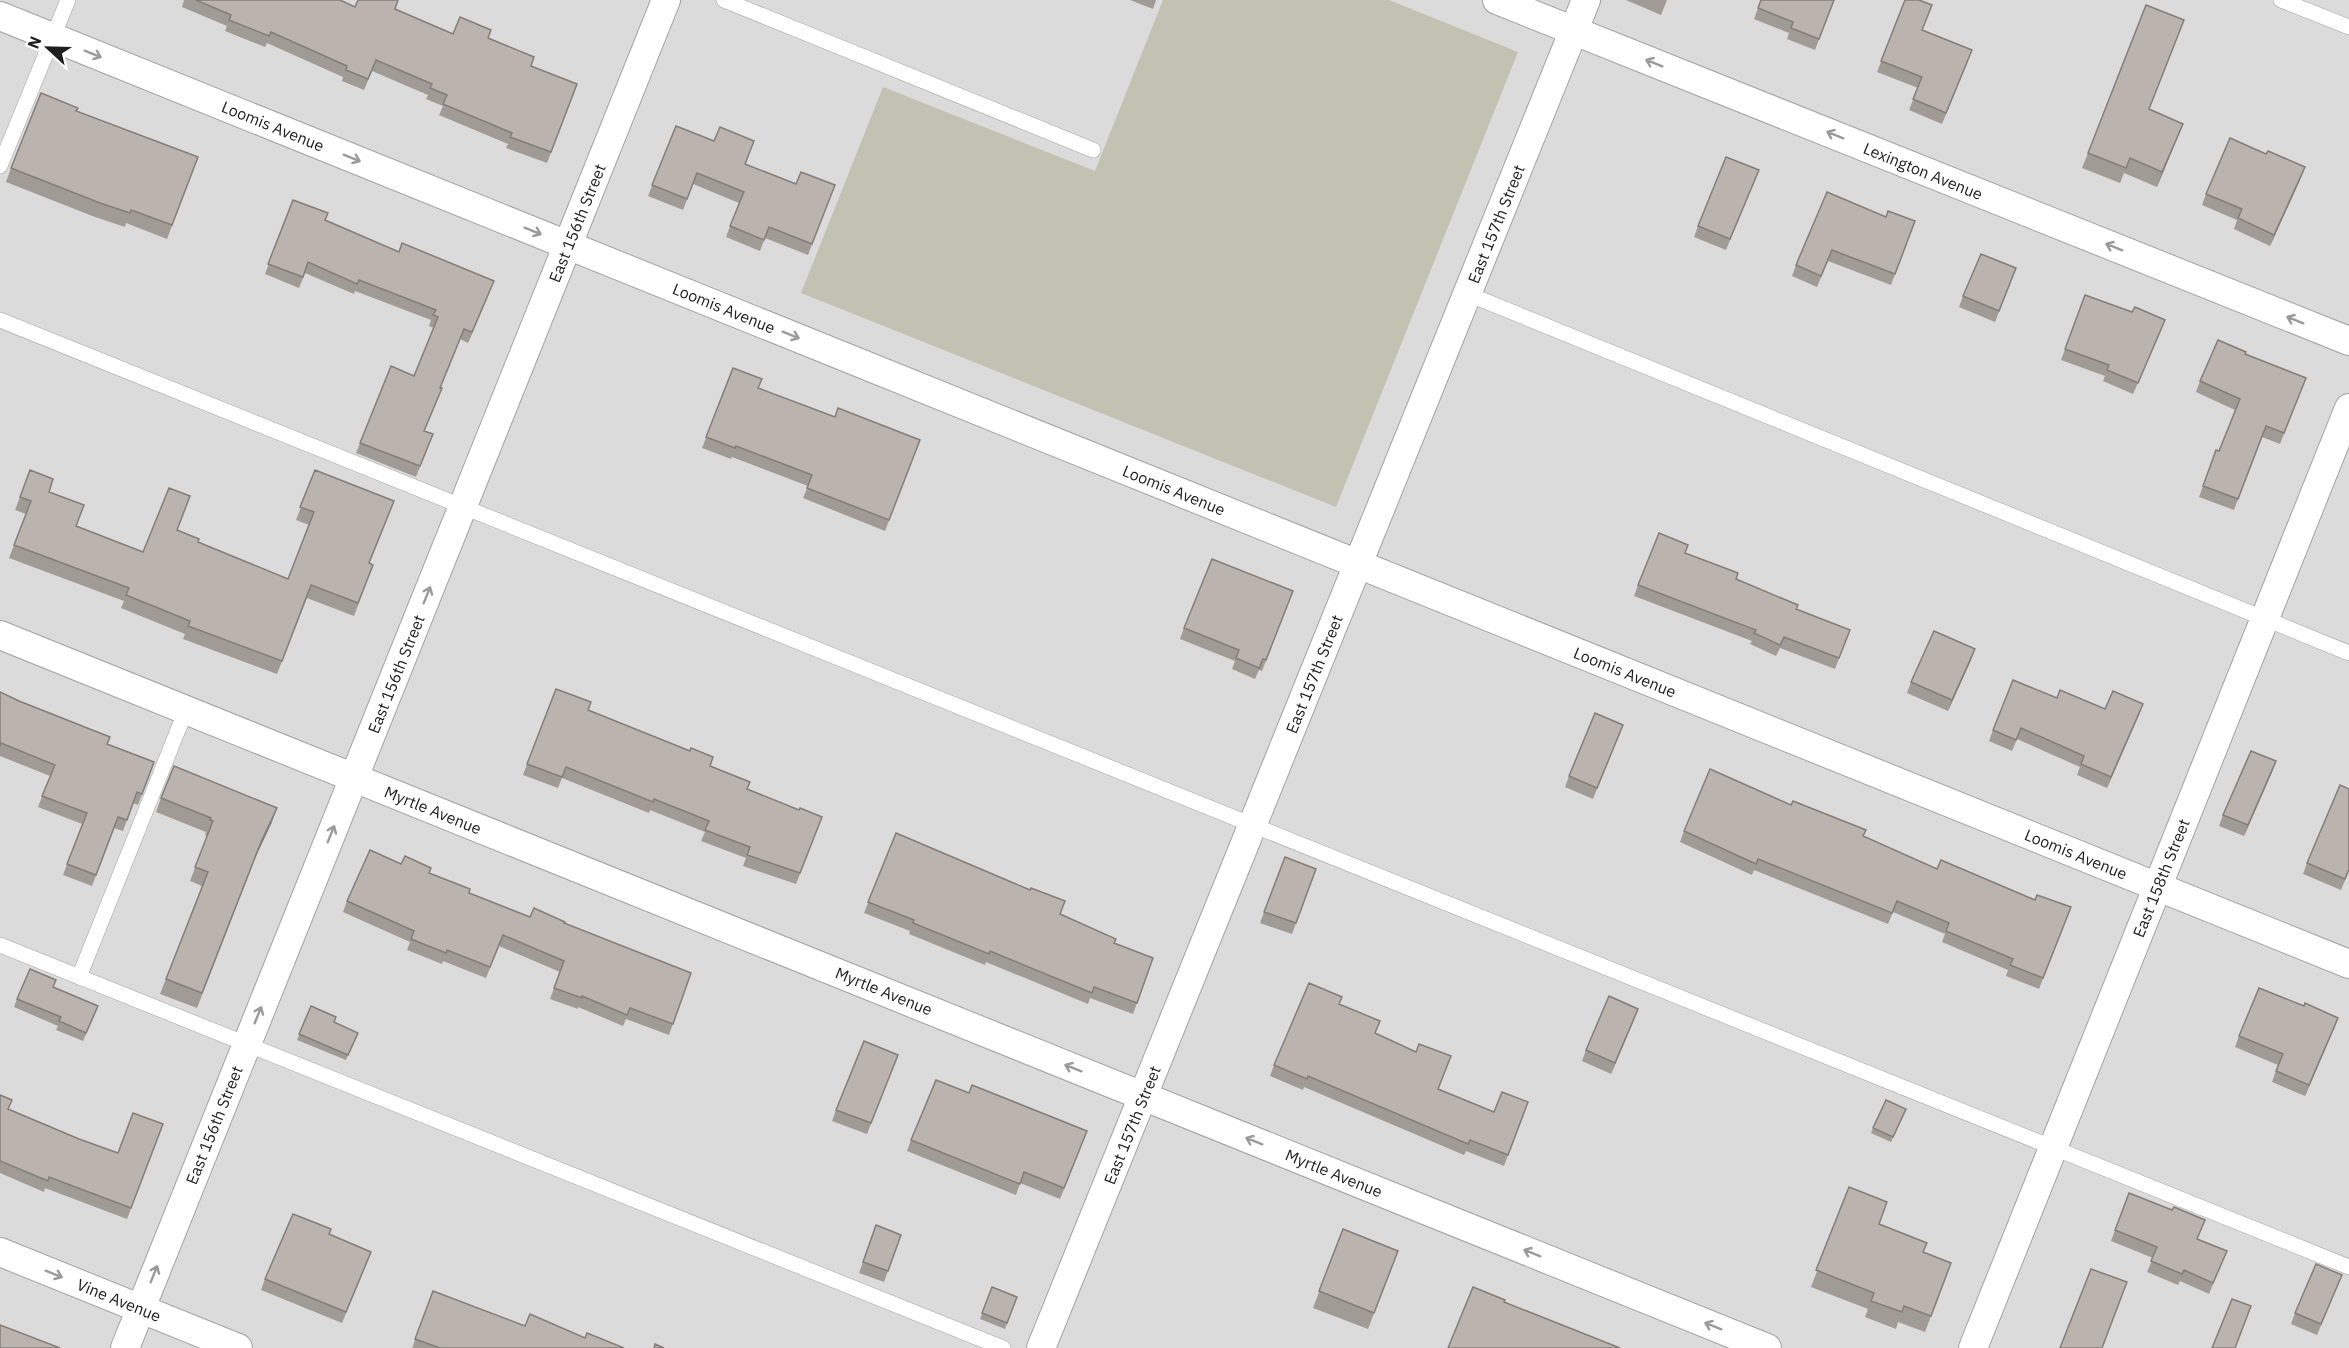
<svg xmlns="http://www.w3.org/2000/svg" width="2349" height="1348" viewBox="0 0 2349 1348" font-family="'IBM Plex Sans',sans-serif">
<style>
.residential{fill:#dcdbdb}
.construction{fill:#c1c2b1}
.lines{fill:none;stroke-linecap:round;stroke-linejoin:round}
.service-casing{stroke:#a2a2a2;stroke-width:16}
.minor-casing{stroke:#a2a2a2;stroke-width:30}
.service{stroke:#fff;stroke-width:15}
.minor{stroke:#fff;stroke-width:28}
.wall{fill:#a19b96}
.shaded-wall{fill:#837e7a}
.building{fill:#bbb4ae;stroke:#837e7a;stroke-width:1.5}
.oneway{stroke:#9a9a9a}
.labels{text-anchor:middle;stroke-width:4.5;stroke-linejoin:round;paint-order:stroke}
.street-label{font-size:16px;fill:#1e1e1e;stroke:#fff}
</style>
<rect width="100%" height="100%" fill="#eeebe5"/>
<rect class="residential" x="0" y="0" width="2349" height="1348"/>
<polygon class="construction" points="1163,0 1389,0 1518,52 1336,507 801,293 883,87 1095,171"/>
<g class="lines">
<defs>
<g id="service">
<polyline points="724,0 1093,150"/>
<polyline points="2281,0 2349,27"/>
<polyline points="0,166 68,0"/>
<polyline points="1468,294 2349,653"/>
<polyline points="0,320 2349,1267"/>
<polyline points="0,945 1003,1348"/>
<polyline points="79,977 186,710"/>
</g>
<g id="minor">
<polyline points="1497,0 2349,341"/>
<polyline points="0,16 2349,964"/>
<polyline points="0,635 1767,1348"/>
<polyline points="0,1252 238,1348"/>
<polyline points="125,1348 666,0"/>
<polyline points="1041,1348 1586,0"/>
<polyline points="1973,1348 2349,408"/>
</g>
</defs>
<use href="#service" class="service-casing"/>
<use href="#minor" class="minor-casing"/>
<use href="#service" class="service"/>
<use href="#minor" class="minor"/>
</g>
<g class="wall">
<polygon points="184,0 340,0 355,7 395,9 453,34 488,39 531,66 577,84 547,163 506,148 508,144 439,115 443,106 426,99 428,95 372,71 364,90 342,81 343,77 267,43 265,47 225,31 227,26 182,7"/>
<polygon points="1130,0 1156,0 1153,9"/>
<polygon points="1626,0 1667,0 1661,15"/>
<polygon points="1761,0 1834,0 1815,50 1787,39 1789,33 1754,19"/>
<polygon points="1905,0 1922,30 1968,61 1942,124 1909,110 1918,88 1877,72"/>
<polygon points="2149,109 2183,124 2157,187 2124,173 2120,183 2082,168 2088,153"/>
<polygon points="76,111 198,157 167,239 126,223 125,227 95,217 6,182 11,168"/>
<polygon points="676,126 745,164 796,184 835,185 808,255 765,238 760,251 726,237 739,203 693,184 683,210 648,196"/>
<polygon points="2266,154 2305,167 2270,246 2234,229 2237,220 2202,205 2206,194"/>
<polygon points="1759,170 1726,250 1694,237 1698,226"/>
<polygon points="293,200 325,220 490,291 468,343 460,339 440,388 438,399 424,431 433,434 416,477 356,453 391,366 414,376 434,328 429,326 431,320 355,291 354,294 305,273 299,288 265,274"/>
<polygon points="1886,217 1915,221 1891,285 1828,261 1817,287 1792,276 1796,265"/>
<polygon points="2012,279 1995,322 1959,307 1963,296"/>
<polygon points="2085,295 2161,331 2133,394 2103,381 2105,376 2061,360"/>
<polygon points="2245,354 2306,378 2280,444 2262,437 2234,510 2199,497 2216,450 2219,451 2235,410 2196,392 2200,381"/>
<polygon points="733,368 758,388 835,417 920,440 885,531 803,498 808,486 732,457 731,459 702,448"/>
<polygon points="30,470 76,526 143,552 177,530 198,542 288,579 309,525 296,520 315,470 370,563 373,565 354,616 307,598 277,674 183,639 185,634 121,608 124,601 9,558 26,514 15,510"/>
<polygon points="1685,553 1796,609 1850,630 1835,669 1780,648 1776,656 1750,644 1752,641 1634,596 1638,585"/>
<polygon points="1293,591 1262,671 1259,670 1255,679 1232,669 1235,661 1180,639 1184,628"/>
<polygon points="1971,660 1948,711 1907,693 1911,682"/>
<polygon points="556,689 588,710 710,766 747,789 799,810 822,817 796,884 743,866 746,858 701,841 705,832 650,810 649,813 562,778 558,788 523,775"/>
<polygon points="0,692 107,744 154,762 138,805 133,803 123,831 114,828 92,886 63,875 82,824 38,807 50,776 0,756"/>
<polygon points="2057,698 2105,709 2143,704 2107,788 2077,775 2080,767 2017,739 2012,751 1989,741 1993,730"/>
<polygon points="1623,725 1593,799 1565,787 1569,776"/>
<polygon points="2272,772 2244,836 2219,826 2223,815"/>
<polygon points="161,798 272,822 256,856 197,1008 160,994 202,886 190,881 207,836 205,835 206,832 156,812"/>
<polygon points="1684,831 1864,837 1937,869 2035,900 2071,907 2039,989 2006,976 2008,970 1942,942 1945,934 1893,912 1888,924 1754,870 1752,875 1680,842"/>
<polygon points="896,833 1060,914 1114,944 1153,958 1133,1014 1090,998 1088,1004 986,962 985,965 909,934 910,931 864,913"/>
<polygon points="1285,857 1316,869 1292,934 1260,923"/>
<polygon points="2307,863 2349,871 2341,890 2303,874"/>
<polygon points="401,864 429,874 469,893 530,917 564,923 691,973 669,1035 626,1019 623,1026 578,1007 578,1009 550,999 560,972 499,946 486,978 443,961 442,964 407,950 410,942 343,912 347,901"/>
<polygon points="53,987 95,1014 83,1041 56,1030 58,1026 14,1007 17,999"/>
<polygon points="1340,1004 1375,1034 1438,1089 1494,1112 1528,1102 1504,1166 1466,1151 1464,1155 1304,1087 1303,1090 1270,1076 1274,1065"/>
<polygon points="311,1006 334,1022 358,1033 346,1060 297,1040"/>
<polygon points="2304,1006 2338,1018 2305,1096 2272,1082 2278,1065 2235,1047 2239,1036"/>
<polygon points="1638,1009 1611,1074 1582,1061 1586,1050"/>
<polygon points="898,1055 867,1134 832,1121 836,1110"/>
<polygon points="0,1095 8,1109 79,1139 118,1153 163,1124 127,1219 45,1188 44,1192 0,1173"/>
<polygon points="1906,1109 1891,1142 1871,1133 1873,1128"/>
<polygon points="911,1140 1083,1142 1060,1199 1020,1183 1016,1195 907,1151"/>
<polygon points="1849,1187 1879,1224 1924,1253 1951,1263 1925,1332 1898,1322 1896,1329 1865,1317 1868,1309 1811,1287"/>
<polygon points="876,1225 901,1235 884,1282 859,1273"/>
<polygon points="1343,1229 1398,1251 1368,1329 1313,1308"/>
<polygon points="2115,1230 2198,1239 2227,1251 2209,1294 2180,1281 2178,1285 2147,1272 2153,1258 2111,1241"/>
<polygon points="329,1234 371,1252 342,1323 261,1290 265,1279"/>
<polygon points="2342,1275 2317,1335 2291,1324 2295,1313"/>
<polygon points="992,1287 1017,1297 1005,1329 980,1319"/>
<polygon points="433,1291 525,1326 585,1338 624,1348 412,1348"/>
</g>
<g class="shaded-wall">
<polygon points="2183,124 2177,139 2157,187 2162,172"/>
<polygon points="2305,167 2301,178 2270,246 2274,235"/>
<polygon points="494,281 490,291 468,343 472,332"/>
<polygon points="1975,649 1971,660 1948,711 1952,700"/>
<polygon points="2143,704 2139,715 2107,788 2111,777"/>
<polygon points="2276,761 2272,772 2244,836 2248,825"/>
<polygon points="277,808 272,822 256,856 197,1008 261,842"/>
<polygon points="1638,1009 1634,1020 1611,1074 1615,1063"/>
<polygon points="2338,1018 2334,1029 2305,1096 2309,1085"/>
</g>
<g class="building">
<polygon points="196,0 340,0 355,7 358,0 398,0 395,9 453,34 460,17 491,30 488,38 534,57 531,66 577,84 551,152 510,137 512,133 443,104 447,95 430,88 432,84 376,60 368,79 346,70 347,66 271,32 269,36 229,20 231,15"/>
<polygon points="1761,0 1834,0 1819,39 1791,28 1793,22 1758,8"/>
<polygon points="1905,0 1919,0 1932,5 1922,30 1972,50 1946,113 1913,99 1922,77 1881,61"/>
<polygon points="2146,5 2184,20 2149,109 2183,124 2162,172 2130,158 2126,168 2088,153"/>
<polygon points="41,93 78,108 76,111 198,157 172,225 131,210 130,213 100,203 11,168"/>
<polygon points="676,126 714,141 720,127 754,141 745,164 796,184 801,172 835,185 812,244 769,227 764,240 730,226 744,192 697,173 687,199 652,185"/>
<polygon points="2230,138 2266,154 2268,151 2305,167 2274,235 2238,218 2242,209 2206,194"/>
<polygon points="1726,157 1759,170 1730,239 1698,226"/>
<polygon points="1827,192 1886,217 1888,211 1915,221 1895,274 1832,250 1821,276 1796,265"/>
<polygon points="293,200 328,213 325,220 399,252 402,243 494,281 472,332 464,329 440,388 442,388 424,431 433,434 420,466 360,443 391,366 414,376 438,317 433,315 436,310 359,280 357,284 308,262 303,277 268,264"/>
<polygon points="1981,254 2016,268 1999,311 1963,296"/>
<polygon points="2085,295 2132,312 2135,307 2165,320 2138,383 2107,370 2109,365 2065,349"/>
<polygon points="2218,340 2246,352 2245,354 2306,378 2284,433 2266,426 2238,499 2203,486 2216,450 2219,451 2240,399 2200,381"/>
<polygon points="733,368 762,379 758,388 835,417 838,408 920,440 889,520 807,488 812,475 736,446 735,448 706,437"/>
<polygon points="30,470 53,479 49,492 84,505 76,526 143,552 169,488 190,496 177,530 199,539 198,542 288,579 314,512 300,507 315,470 394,501 369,563 373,565 358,603 311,585 282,661 188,626 190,621 126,595 129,588 14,545 31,501 20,497"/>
<polygon points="1659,533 1688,545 1685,553 1738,573 1736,579 1798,605 1796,609 1850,630 1839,658 1784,637 1780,645 1754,633 1756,630 1638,585"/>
<polygon points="1212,559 1293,591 1266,660 1263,659 1259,668 1236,658 1239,650 1184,628"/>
<polygon points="1934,631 1975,649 1952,700 1911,682"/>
<polygon points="2013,680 2057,698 2060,690 2105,709 2113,691 2143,704 2111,777 2081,764 2084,756 2021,728 2016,740 1993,730"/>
<polygon points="556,689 591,702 588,710 690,751 691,748 713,757 710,766 750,782 747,789 799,810 800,808 822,817 800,873 747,855 750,847 705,830 709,821 654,799 653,802 566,767 562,777 527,764"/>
<polygon points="0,692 19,701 110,737 107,744 154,762 142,794 137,792 127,820 118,817 96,875 67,864 87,813 42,796 55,765 1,743 0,746"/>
<polygon points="1595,713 1623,725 1597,788 1569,776"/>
<polygon points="2251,751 2276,761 2248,825 2223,815"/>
<polygon points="174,766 277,808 261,842 202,993 166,979 208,872 195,867 213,821 210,820 211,818 161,798"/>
<polygon points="1710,769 1791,805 1793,801 1866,830 1863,836 1937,869 1941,860 2035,900 2037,895 2071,907 2043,978 2010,965 2013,959 1946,931 1949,923 1897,901 1892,913 1758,859 1756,864 1684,831"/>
<polygon points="2340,785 2349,789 2349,869 2345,879 2307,863"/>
<polygon points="896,833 1030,890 1031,888 1065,901 1060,914 1116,939 1114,943 1153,958 1137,1003 1094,987 1092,993 990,951 989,954 913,923 914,920 868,902"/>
<polygon points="370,850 401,864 405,856 431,868 429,873 470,889 469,893 530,917 534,908 565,922 564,923 691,973 673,1024 630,1008 627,1015 582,996 582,998 554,988 564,961 503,935 490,967 447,950 446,953 411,939 414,931 347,901"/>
<polygon points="1285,857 1316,869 1296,923 1264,912"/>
<polygon points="30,969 56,980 53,987 98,1006 86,1033 59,1021 61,1017 17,999"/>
<polygon points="1309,983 1342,997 1339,1004 1380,1021 1375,1033 1416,1052 1419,1044 1451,1056 1438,1089 1494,1112 1502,1092 1528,1102 1508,1155 1470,1140 1468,1144 1308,1076 1307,1079 1274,1065"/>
<polygon points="2259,988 2304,1006 2305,1003 2338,1018 2309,1085 2276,1071 2283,1054 2239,1036"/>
<polygon points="1609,996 1638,1009 1615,1063 1586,1050"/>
<polygon points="311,1006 336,1017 334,1022 358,1033 348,1055 299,1034"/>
<polygon points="864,1041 898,1055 871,1123 836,1110"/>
<polygon points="936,1080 969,1093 972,1085 1087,1131 1064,1188 1024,1172 1020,1184 911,1140"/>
<polygon points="0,1095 12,1100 8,1109 79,1139 118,1153 133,1113 163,1124 131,1208 49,1177 48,1181 0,1161"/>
<polygon points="1886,1100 1906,1109 1893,1137 1873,1128"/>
<polygon points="1849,1187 1887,1202 1879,1224 1927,1243 1923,1252 1951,1263 1931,1316 1904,1306 1902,1312 1871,1301 1874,1293 1816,1270"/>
<polygon points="2129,1193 2172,1210 2174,1207 2205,1220 2197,1239 2227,1251 2213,1283 2184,1270 2182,1274 2151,1261 2157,1247 2115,1230"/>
<polygon points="293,1214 331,1229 329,1234 371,1252 346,1312 265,1279"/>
<polygon points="876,1225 901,1235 888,1271 863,1262"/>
<polygon points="1343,1229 1398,1251 1374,1313 1319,1291"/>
<polygon points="2316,1264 2342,1275 2321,1324 2295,1313"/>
<polygon points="2091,1269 2127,1282 2102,1348 2060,1348"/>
<polygon points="992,1287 1017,1297 1007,1323 982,1313"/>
<polygon points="1473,1287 1505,1300 1504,1302 1620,1348 1448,1348"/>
<polygon points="433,1291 525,1326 530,1314 585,1338 587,1333 624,1348 440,1348 415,1339"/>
<polygon points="2232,1299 2251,1306 2235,1348 2212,1348"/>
<polygon points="0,1325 60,1348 0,1348"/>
<polygon points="655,1344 664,1348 654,1348"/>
</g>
<defs><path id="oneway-shaft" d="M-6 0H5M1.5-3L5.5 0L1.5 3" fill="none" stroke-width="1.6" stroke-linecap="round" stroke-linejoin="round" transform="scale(1.5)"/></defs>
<g class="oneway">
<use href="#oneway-shaft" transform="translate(93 54) rotate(22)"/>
<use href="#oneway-shaft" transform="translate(1654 63) rotate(-158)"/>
<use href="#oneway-shaft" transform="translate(1835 135) rotate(-158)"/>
<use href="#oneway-shaft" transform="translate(352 158) rotate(22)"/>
<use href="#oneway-shaft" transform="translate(533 231) rotate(22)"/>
<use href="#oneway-shaft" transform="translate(2114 247) rotate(-158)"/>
<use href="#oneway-shaft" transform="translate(2295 320) rotate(-158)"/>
<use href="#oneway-shaft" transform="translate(791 335) rotate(22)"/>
<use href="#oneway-shaft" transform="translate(427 595) rotate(-68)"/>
<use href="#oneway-shaft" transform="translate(331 834) rotate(-68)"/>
<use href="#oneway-shaft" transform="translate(258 1015) rotate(-68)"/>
<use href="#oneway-shaft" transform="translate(1073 1068) rotate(-158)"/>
<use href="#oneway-shaft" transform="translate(1254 1141) rotate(-158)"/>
<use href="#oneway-shaft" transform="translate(1532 1253) rotate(-158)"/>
<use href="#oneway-shaft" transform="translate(54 1274) rotate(22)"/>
<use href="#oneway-shaft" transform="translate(154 1274) rotate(-68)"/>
<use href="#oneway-shaft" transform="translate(1713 1326) rotate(-158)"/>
</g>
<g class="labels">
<g class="street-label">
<text transform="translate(273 126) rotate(22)" y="6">Loomis Avenue</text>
<text transform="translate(1923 171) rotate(22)" y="6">Lexington Avenue</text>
<text transform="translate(577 223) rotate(-68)" y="6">East 156th Street</text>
<text transform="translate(1496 224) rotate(-68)" y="6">East 157th Street</text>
<text transform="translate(724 308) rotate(22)" y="6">Loomis Avenue</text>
<text transform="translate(1174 490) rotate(22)" y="6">Loomis Avenue</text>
<text transform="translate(1625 672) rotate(22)" y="6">Loomis Avenue</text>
<text transform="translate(396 674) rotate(-68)" y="6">East 156th Street</text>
<text transform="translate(1314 674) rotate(-68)" y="6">East 157th Street</text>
<text transform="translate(433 810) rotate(22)" y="6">Myrtle Avenue</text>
<text transform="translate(2076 854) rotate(22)" y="6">Loomis Avenue</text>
<text transform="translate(2161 878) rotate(-68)" y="6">East 158th Street</text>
<text transform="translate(884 991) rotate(22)" y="6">Myrtle Avenue</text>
<text transform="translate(214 1125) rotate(-68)" y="6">East 156th Street</text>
<text transform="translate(1132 1125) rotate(-68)" y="6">East 157th Street</text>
<text transform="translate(1334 1173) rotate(22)" y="6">Myrtle Avenue</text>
<text transform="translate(119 1300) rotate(22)" y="6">Vine Avenue</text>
</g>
</g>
<g transform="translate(48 48) rotate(292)" stroke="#ffffff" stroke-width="4.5" paint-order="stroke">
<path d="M0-4.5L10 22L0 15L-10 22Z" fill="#1e1e1e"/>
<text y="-9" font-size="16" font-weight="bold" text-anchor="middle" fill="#1e1e1e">N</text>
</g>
</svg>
